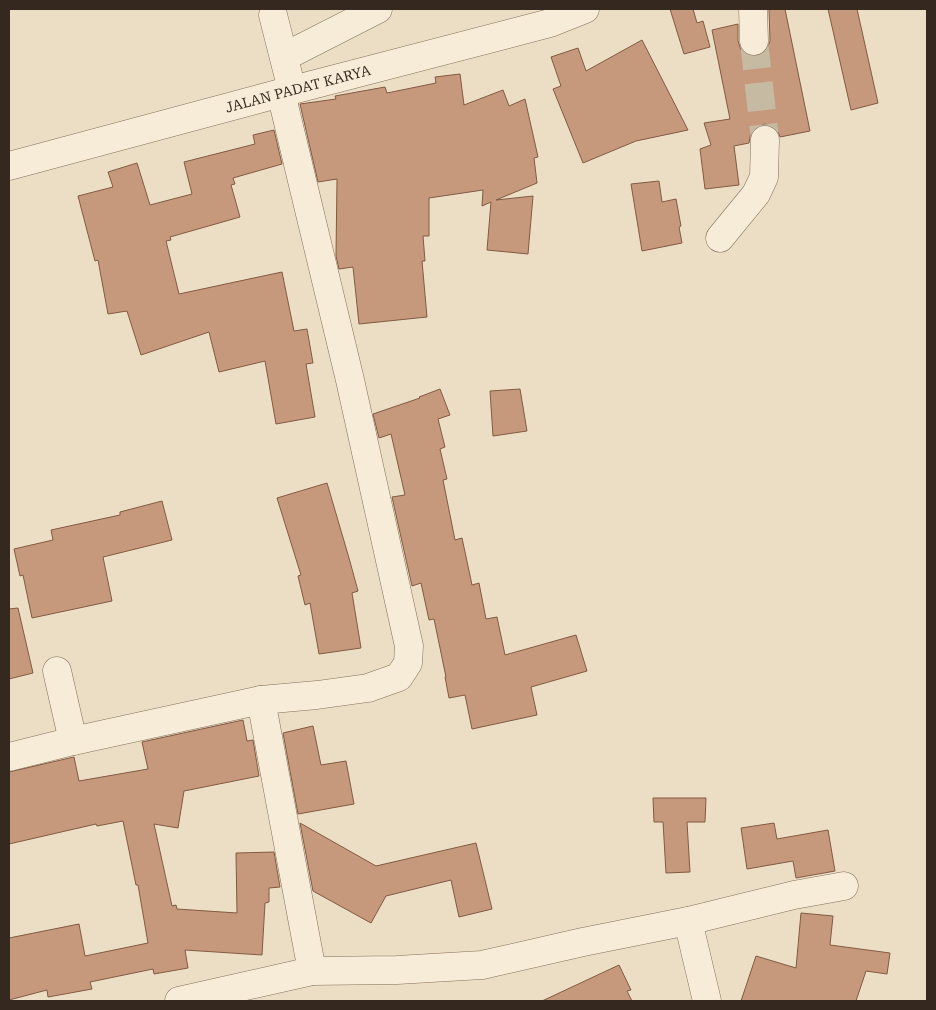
<svg xmlns="http://www.w3.org/2000/svg" width="936" height="1010" viewBox="0 0 936 1010" font-family="'Roboto Serif',serif">
<style>
.building{fill:#c7997c;stroke:#825a43}
.lines{fill:none;stroke-linecap:round;stroke-linejoin:round}
.minor-tunnel{stroke:#c7baa3;stroke-width:28;stroke-dasharray:28 14;stroke-linecap:butt}
.minor-casing{stroke:#84705c;stroke-width:29}
.minor{stroke:#f6ecd7;stroke-width:28}
.labels{text-anchor:middle;stroke-width:4.5;stroke-linejoin:round;paint-order:stroke}
.street-label{font-size:14px;fill:#35291f;stroke:#f3e9d3}
</style>
<rect width="100%" height="100%" fill="#ebdec4"/>
<g class="building">
<polygon points="670,9 693,9 697,23 703,21 710,47 684,54"/>
<polygon points="769,9 785,9 810,131 780,137 778,132 773,126 765,124 757,127 751,132 749,143 734,146 739,185 705,189 700,149 711,145 704,123 730,119 712,30 738,24 738,41 741,50 747,55 755,57 762,54 767,49 770,41"/>
<polygon points="828,9 857,9 878,103 851,110"/>
<polygon points="642,40 688,130 636,141 583,163 553,89 561,86 551,57 578,48 586,71"/>
<polygon points="460,74 464,105 503,90 509,106 525,99 538,157 534,158 537,183 496,200 533,196 528,254 487,250 491,202 482,206 483,190 429,198 429,236 423,236 425,261 422,261 427,317 359,324 353,267 339,269 336,256 337,179 318,182 300,104 336,99 335,96 385,87 387,93 436,83 435,77"/>
<polygon points="274,130 282,164 233,178 235,184 231,185 240,217 170,237 171,240 166,241 179,294 282,272 294,331 307,329 313,363 306,364 315,417 276,424 265,361 219,372 209,332 141,355 127,311 108,314 98,260 95,261 78,196 113,187 108,172 137,163 150,205 192,194 184,162 255,144 253,135"/>
<polygon points="659,181 662,202 676,199 681,226 679,227 682,243 642,251 631,184"/>
<polygon points="440,389 450,415 438,419 445,447 440,449 447,479 443,480 455,540 462,538 472,585 479,583 486,619 497,617 505,655 576,635 587,671 531,687 537,715 472,729 465,695 449,698 445,677 446,677 434,619 429,620 421,583 412,586 392,497 405,495 391,434 379,438 373,414 420,398 419,397"/>
<polygon points="520,389 527,431 493,436 490,391"/>
<polygon points="327,483 349,558 358,591 352,593 361,648 319,654 310,603 305,605 298,576 301,575 277,498"/>
<polygon points="162,501 172,540 103,557 112,601 32,618 23,575 20,576 14,549 53,540 51,530 120,515 120,512"/>
<polygon points="18,608 33,673 9,679 9,609"/>
<polygon points="243,720 247,741 253,740 259,776 184,791 178,828 154,824 172,906 176,905 177,909 237,913 236,853 274,852 280,887 269,888 269,902 265,903 262,955 185,950 188,968 154,974 153,969 90,982 92,989 48,997 47,990 9,1000 9,938 79,924 85,956 148,943 138,885 136,885 123,821 97,826 96,824 9,844 9,772 74,757 79,781 148,769 142,742"/>
<polygon points="313,726 321,765 346,761 354,804 298,814 283,733"/>
<polygon points="653,798 706,798 705,822 687,822 690,872 666,873 663,822 654,822"/>
<polygon points="300,823 376,866 476,843 492,909 459,917 451,880 386,896 371,923 313,891"/>
<polygon points="774,823 777,839 828,830 835,871 796,878 793,861 747,869 741,828"/>
<polygon points="801,913 833,916 830,945 890,953 887,974 866,971 856,1001 741,1001 756,956 796,968"/>
<polygon points="619,965 631,990 627,991 632,1001 542,1001"/>
</g>
<g class="lines">
<polyline class="minor-tunnel" points="754,41 765,140"/>
<defs>
<g id="minor">
<polyline points="753,9 754,41"/>
<polyline points="273,15 288,74"/>
<polyline points="284,57 378,9"/>
<path id="s1" d="M 9,166 L 281,93 L 550,23 L 585,9"/>
<polyline points="720,238 756,194 764,177 765,140"/>
<polyline points="57,671 73,741"/>
<polyline points="261,700 312,971"/>
<polyline points="9,757 73,741 261,700 317,695 368,688 399,677 408,663 409,646 350,380 281,93"/>
<polyline points="688,921 707,1001"/>
<polyline points="179,1001 312,971 397,970 482,965 583,942 688,921 794,895 844,886"/>
</g>
</defs>
<use href="#minor" class="minor-casing"/>
<use href="#minor" class="minor"/>
</g>
<g class="labels">
<g class="street-label">
<text dy="5" stroke="none"><textPath href="#s1" startOffset="299">JALAN PADAT KARYA</textPath></text>
</g>
</g>
<rect width="936" height="1010" fill="none" stroke="#35291f" stroke-width="20"/>
</svg>
